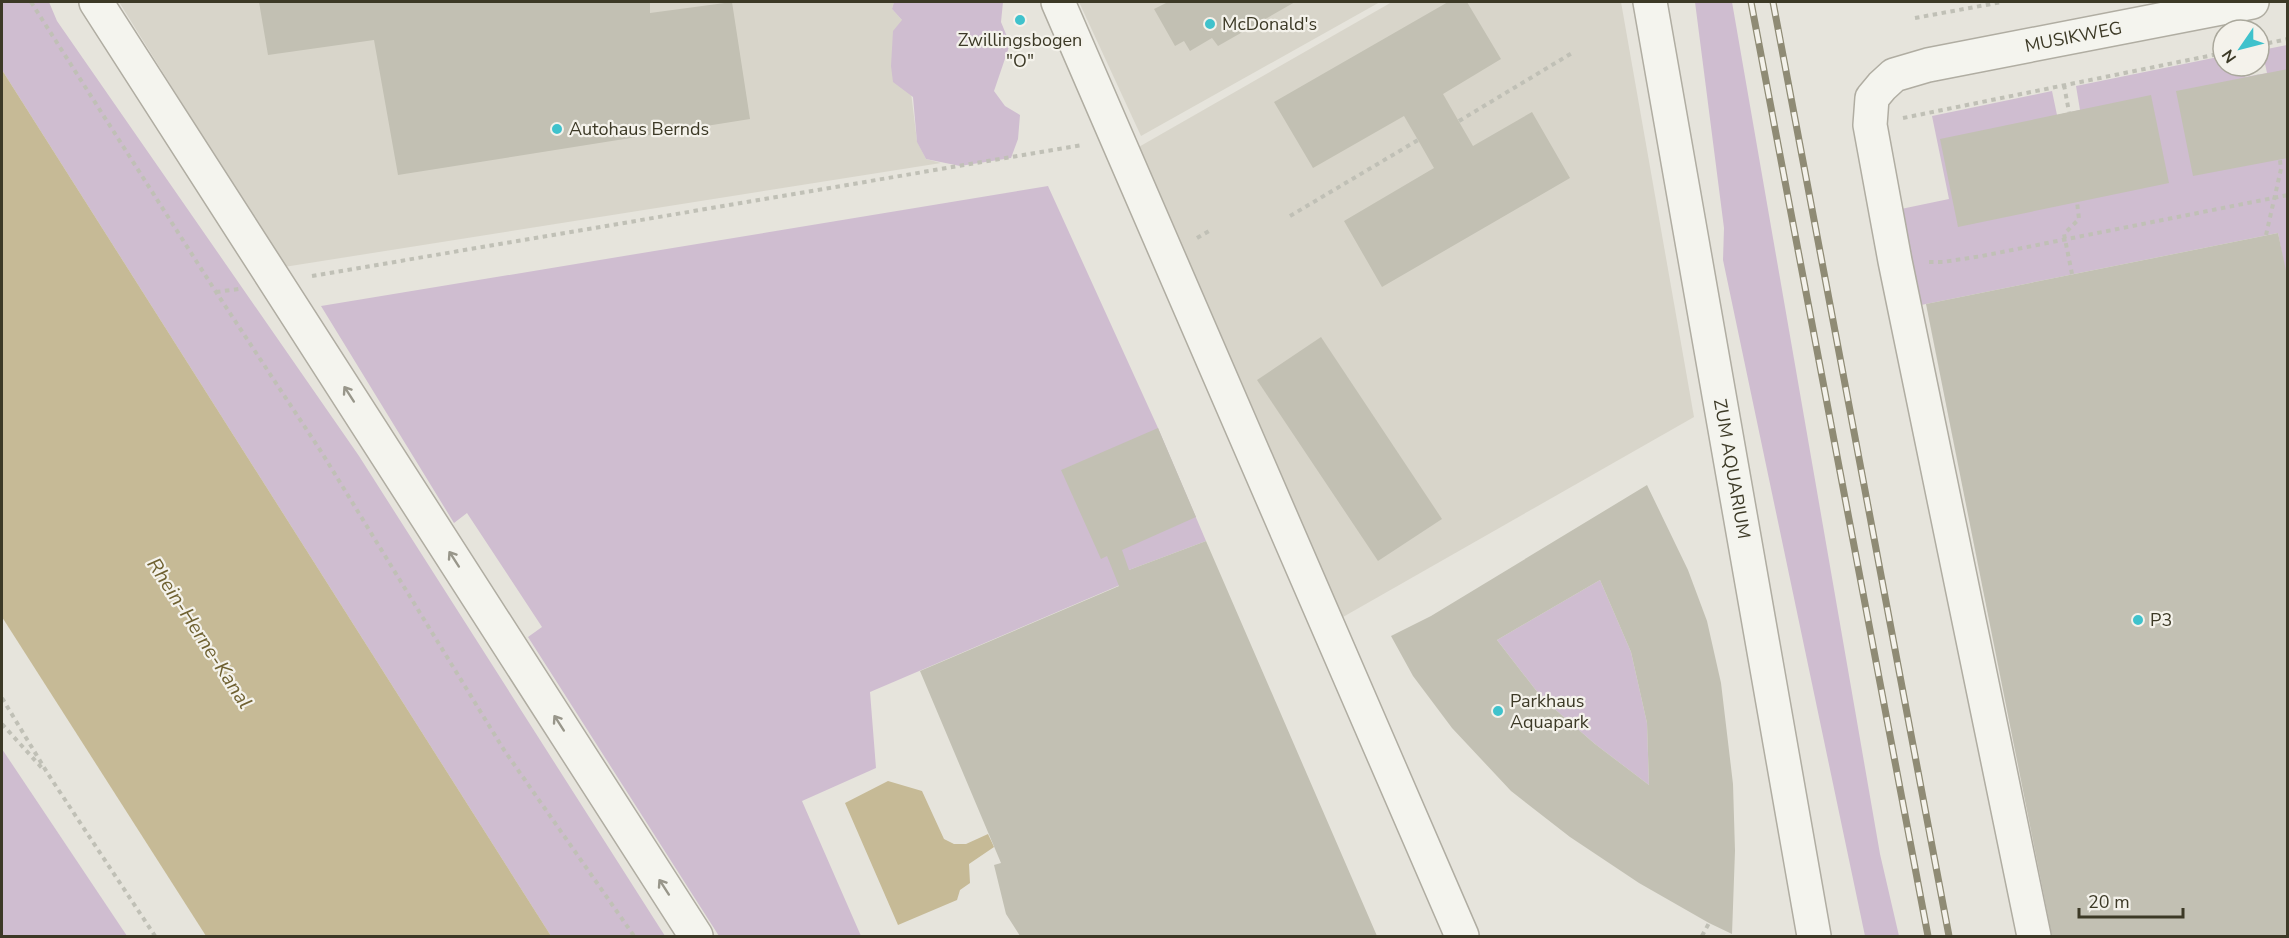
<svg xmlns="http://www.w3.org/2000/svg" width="2289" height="938" viewBox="0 0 2289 938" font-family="'Nunito Sans',sans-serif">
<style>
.built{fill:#d8d5ca}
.green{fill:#cfbdd0}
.water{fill:#c6ba96}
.building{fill:#c2c0b3;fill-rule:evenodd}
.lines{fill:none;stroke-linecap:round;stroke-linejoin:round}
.minor-casing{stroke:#b0ada2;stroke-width:36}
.path{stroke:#c0c0b6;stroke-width:4;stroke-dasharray:4.5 4.5;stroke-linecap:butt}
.minor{stroke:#f4f4ee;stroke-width:33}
.rail-casing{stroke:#8f8b75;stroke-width:7}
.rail{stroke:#f4f2eb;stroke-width:4.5;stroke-dasharray:14;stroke-linecap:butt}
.oneway{stroke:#98968a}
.poi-dot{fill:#3fc2cc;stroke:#f4f2eb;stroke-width:2}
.labels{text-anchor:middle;stroke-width:4.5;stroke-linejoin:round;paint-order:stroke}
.poi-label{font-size:18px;fill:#3c3926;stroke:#f4f2eb;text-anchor:start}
.street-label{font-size:18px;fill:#3c3926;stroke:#f4f2eb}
.water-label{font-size:20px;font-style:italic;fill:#6f6131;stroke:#f4f2eb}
</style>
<rect width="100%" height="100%" fill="#e6e4dc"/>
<g class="built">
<polygon points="119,2 894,2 892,9 902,20 917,141 926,159 941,163 284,267"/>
<polygon points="1079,2 1380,2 1141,136"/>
<polygon points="1392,2 1621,2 1694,417 1343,617 1137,148"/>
</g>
<g class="green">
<polygon points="2,2 49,2 57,21 359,456 665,936 551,936 2,70"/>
<polygon points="894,2 1003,2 1001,22 1010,44 994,91 1005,106 1020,115 1018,139 1011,158 960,166 926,159 917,142 913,97 893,82 891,66 893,31 902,20 892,9"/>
<polygon points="1695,2 1732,2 1880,854 1899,936 1865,936 1723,260 1724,228"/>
<polygon points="2287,45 2287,280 2278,233 1921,305 1901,209 1949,199 1932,116 2052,91 2057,115 2080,110 2076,86 2223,56 2223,66 2242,66 2245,77 2267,73 2262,50"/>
<polygon points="1048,186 1158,428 1206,541 1129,570 1134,579 870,692 876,768 802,801 861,936 719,936 528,637 542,627 467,513 454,523 321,306"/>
<polygon points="1600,580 1631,652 1647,723 1649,785 1595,744 1542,698 1497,640"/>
<polygon points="2,749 127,936 2,936"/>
</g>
<g class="water">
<polygon points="2,70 551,936 206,936 2,617"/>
<polygon points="888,781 922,791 944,839 954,844 966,844 988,834 994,847 969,864 970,883 960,890 957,900 898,925 845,803"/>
</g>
<g class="building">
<polygon points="259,2 650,2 650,13 732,2 750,119 398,175 374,40 268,55"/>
<polygon points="1168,2 1295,2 1218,46 1212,38 1190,51 1184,41 1175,46 1154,9"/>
<polygon points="1448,2 1467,2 1501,59 1443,94 1473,146 1532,112 1570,178 1382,287 1344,221 1434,168 1418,140 1404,116 1313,168 1274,102"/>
<polygon points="2288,69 2288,158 2193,176 2176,91"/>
<polygon points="2151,95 2169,183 1958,227 1940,139"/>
<polygon points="2278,233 2288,280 2288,936 2052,936 1926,304"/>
<polygon points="1321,337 1442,519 1378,561 1257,380"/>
<polygon points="1158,428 1196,517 1122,550 1129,570 1206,541 1377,936 1020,936 1006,914 994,865 1001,863 920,671 1119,586 1107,556 1101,559 1061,470"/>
<path d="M 1647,485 L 1688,570 L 1707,621 L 1721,683 L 1733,784 L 1735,851 L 1732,934 L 1709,923 L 1639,883 L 1570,837 L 1511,791 L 1452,728 L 1413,676 L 1391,636 L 1431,616 ZM 1600,580 L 1631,652 L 1647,723 L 1649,785 L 1595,744 L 1542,698 L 1497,640 Z"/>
</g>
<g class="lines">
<defs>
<g id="minor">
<polyline points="96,2 696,936"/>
<polyline points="1058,2 1462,936"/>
<path id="s1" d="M 1650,2 L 1814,936"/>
<path id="s2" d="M 2034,936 L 1895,261 L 1870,125 L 1872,98 L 1882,86 L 1894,75 L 1928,65 L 2252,2"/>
</g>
</defs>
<use href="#minor" class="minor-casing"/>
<g class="path">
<polyline points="31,2 216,292 322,453 504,750 634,936"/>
<polyline points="1915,18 2002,2"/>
<polyline points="2259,45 2288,39"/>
<polyline points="2255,66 2257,75"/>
<polyline points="2064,85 2069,112"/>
<polyline points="1903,118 2223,53"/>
<polyline points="1459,121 1572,53"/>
<polyline points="1290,216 1418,140"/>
<polyline points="2266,235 2281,169 2280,160"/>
<polyline points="1197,238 1209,231"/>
<polyline points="1929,262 1943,262 1982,256 2288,195"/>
<polyline points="2072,274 2064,234 2079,219 2077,202"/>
<polyline points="312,276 1082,145"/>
<polyline points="216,292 239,289"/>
<polyline points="2,698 48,774 155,936"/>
<polyline points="2,724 42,768"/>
<polyline points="1702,936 1709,923"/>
</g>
<use href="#minor" class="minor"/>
<defs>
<g id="rail">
<polyline points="1751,2 1928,936"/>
<polyline points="1773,2 1949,936"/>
</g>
</defs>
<use href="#rail" class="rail-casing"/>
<use href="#rail" class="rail"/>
</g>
<defs><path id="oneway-shaft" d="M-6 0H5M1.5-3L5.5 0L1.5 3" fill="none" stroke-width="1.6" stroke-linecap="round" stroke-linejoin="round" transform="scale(1.5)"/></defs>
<g class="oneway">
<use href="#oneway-shaft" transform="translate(349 394) rotate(-123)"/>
<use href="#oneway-shaft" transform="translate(454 559) rotate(-123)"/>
<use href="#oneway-shaft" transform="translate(559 723) rotate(-123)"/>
<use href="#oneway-shaft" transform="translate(664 887) rotate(-123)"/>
</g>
<g class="poi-dot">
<circle cx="1020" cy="20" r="6"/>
<circle cx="1210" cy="24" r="6"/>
<circle cx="557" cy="129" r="6"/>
<circle cx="2138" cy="620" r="6"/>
<circle cx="1498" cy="711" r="6"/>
</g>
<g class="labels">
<g class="poi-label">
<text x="1222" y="30">McDonald's</text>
<text x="1020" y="46" text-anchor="middle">Zwillingsbogen<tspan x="1020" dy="21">"O"</tspan></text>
<text x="569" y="135">Autohaus Bernds</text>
<text x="2150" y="626">P3</text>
<text x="1510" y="707">Parkhaus<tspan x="1510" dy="21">Aquapark</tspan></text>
</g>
<g class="street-label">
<text dy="6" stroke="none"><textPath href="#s2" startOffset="1070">MUSIKWEG</textPath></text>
<text dy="6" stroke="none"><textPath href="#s1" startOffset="474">ZUM AQUARIUM</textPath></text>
</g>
<g class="water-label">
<text transform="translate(200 633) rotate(57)" y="7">Rhein-Herne-Kanal</text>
</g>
</g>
<rect width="2289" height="938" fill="none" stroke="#3c3926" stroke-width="6"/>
<g transform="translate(2241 48) rotate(235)"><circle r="28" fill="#f4f2eb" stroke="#aaa89c" stroke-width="1.5"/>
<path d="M0-4.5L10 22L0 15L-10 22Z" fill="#3fc2cc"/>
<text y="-9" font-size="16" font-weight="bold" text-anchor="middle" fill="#3c3926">N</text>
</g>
<path d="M2079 908v9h104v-9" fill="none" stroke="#3c3926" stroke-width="3"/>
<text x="2088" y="908" font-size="18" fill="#3c3926" stroke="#f4f2eb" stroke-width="4.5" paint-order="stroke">20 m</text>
</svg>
